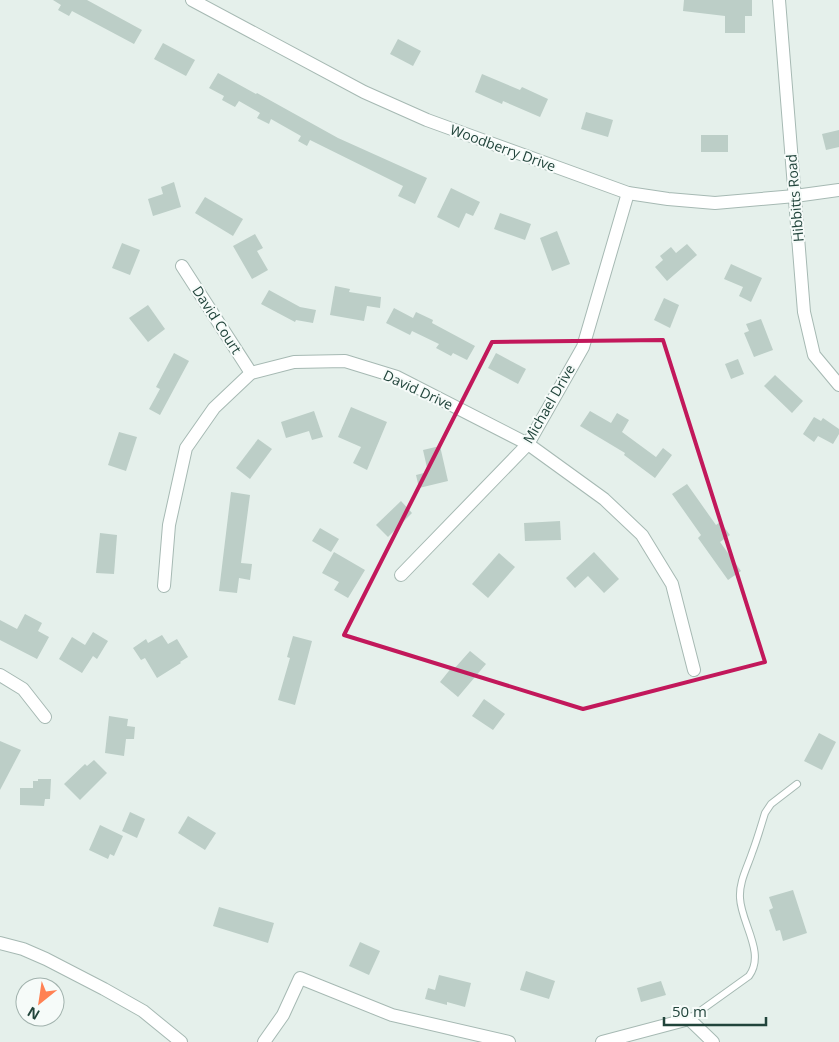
<svg xmlns="http://www.w3.org/2000/svg" width="839" height="1042" viewBox="0 0 839 1042" font-family="'Open Sans',sans-serif">
<style>
.building{fill:#bccec7}
.lines{fill:none;stroke-linecap:round;stroke-linejoin:round}
.service-casing{stroke:#a6b9b3;stroke-width:8}
.minor-casing{stroke:#a6b9b3;stroke-width:14}
.service{stroke:#fff;stroke-width:6}
.minor{stroke:#fff;stroke-width:12}
.marked{fill:none;stroke:#c2185b;stroke-width:4;stroke-linejoin:round}
.labels{text-anchor:middle;stroke-width:4;stroke-linejoin:round;paint-order:stroke}
.street-label{font-size:14px;fill:#21443b;stroke:#f6fbf9}
</style>
<rect width="100%" height="100%" fill="#e5f0eb"/>
<g class="building">
<polygon points="53,0 87,0 142,30 134,44 72,11 69,16 58,10 61,5"/>
<polygon points="684,0 752,0 752,16 745,16 745,33 725,33 725,16 683,11"/>
<polygon points="398,39 421,51 413,66 390,54"/>
<polygon points="163,43 195,60 186,76 154,59"/>
<polygon points="218,73 256,94 257,93 338,138 427,178 415,204 398,196 403,186 310,140 307,146 298,141 301,136 271,119 269,124 257,118 260,113 239,101 235,107 222,100 224,96 209,88"/>
<polygon points="482,74 520,90 522,87 548,99 540,117 503,101 502,104 475,92"/>
<polygon points="586,112 613,120 608,137 581,129"/>
<polygon points="839,130 839,147 826,150 822,134"/>
<rect x="701" y="135" width="27" height="17"/>
<polygon points="174,182 181,207 153,216 148,199 163,194 161,187"/>
<polygon points="451,188 480,202 473,216 466,213 459,228 437,217"/>
<polygon points="205,197 243,219 233,236 195,213"/>
<polygon points="500,213 531,224 525,240 494,229"/>
<polygon points="557,231 570,264 552,271 540,238"/>
<polygon points="255,234 263,248 257,251 268,270 252,279 233,246"/>
<polygon points="122,243 140,250 130,275 112,268"/>
<polygon points="687,244 697,255 667,281 655,267 663,260 660,256 671,247 676,253"/>
<polygon points="731,264 762,278 751,302 739,296 743,287 724,279"/>
<polygon points="335,286 350,289 349,292 381,297 380,308 367,306 364,321 330,315"/>
<polygon points="269,290 300,307 316,310 313,323 296,320 295,322 261,304"/>
<polygon points="664,298 679,305 670,328 654,320"/>
<polygon points="148,305 165,329 148,342 129,318"/>
<polygon points="394,308 413,318 416,312 433,320 432,323 475,346 467,360 453,353 451,356 436,348 439,344 412,331 410,335 386,323"/>
<polygon points="761,319 773,350 754,357 744,333 749,331 746,324"/>
<polygon points="174,353 189,361 160,415 149,409 160,389 156,387"/>
<polygon points="496,353 526,369 518,384 488,368"/>
<polygon points="738,359 744,374 731,379 725,364"/>
<polygon points="775,375 803,401 792,413 764,386"/>
<polygon points="351,407 387,422 367,470 353,463 361,447 338,437"/>
<polygon points="314,411 323,437 312,440 309,431 286,438 281,422"/>
<polygon points="590,411 611,423 617,413 629,420 622,432 656,457 663,448 672,455 655,478 624,455 625,453 580,426"/>
<polygon points="814,417 821,421 823,418 839,429 839,434 833,444 818,436 814,442 803,434"/>
<polygon points="119,432 137,437 126,471 108,465"/>
<polygon points="258,439 272,449 250,479 236,468"/>
<polygon points="440,446 448,481 419,488 416,475 428,472 423,450"/>
<polygon points="687,484 716,525 720,522 730,535 720,542 741,571 728,580 698,538 701,535 672,494"/>
<polygon points="231,492 250,495 241,563 252,564 250,580 239,578 237,593 219,591"/>
<polygon points="401,501 412,513 388,537 376,525"/>
<polygon points="560,521 561,540 525,541 524,523"/>
<polygon points="320,528 339,539 331,552 312,541"/>
<polygon points="100,533 117,535 114,574 96,573"/>
<polygon points="334,552 365,570 348,598 334,590 339,582 322,573"/>
<polygon points="594,552 619,579 604,593 588,576 575,588 566,578"/>
<polygon points="499,553 515,567 488,598 472,584"/>
<polygon points="25,614 42,623 38,631 49,637 37,659 0,640 0,620 17,629"/>
<polygon points="93,632 108,641 97,659 93,656 82,673 59,659 72,637 85,645"/>
<polygon points="162,635 168,644 177,639 188,657 180,662 181,663 157,678 145,658 141,660 133,648 146,639 148,643"/>
<polygon points="293,636 312,641 295,705 278,700 290,658 287,657"/>
<polygon points="470,651 486,664 458,697 440,682 452,667 454,669"/>
<polygon points="484,699 505,714 493,730 472,716"/>
<polygon points="109,716 128,719 127,726 135,727 134,739 126,739 124,756 105,753"/>
<polygon points="819,733 836,742 822,770 804,761"/>
<polygon points="0,741 21,750 0,790"/>
<polygon points="94,760 107,773 80,800 64,784 85,764 87,766"/>
<polygon points="38,779 51,779 50,799 45,799 44,806 20,805 20,788 33,788 33,781 38,781"/>
<polygon points="130,812 145,819 137,838 122,831"/>
<polygon points="188,816 216,833 205,850 178,833"/>
<polygon points="100,825 123,836 114,856 110,854 108,859 89,850"/>
<polygon points="793,890 807,933 783,941 780,930 776,931 769,910 773,908 769,897"/>
<polygon points="219,907 274,923 268,943 213,926"/>
<polygon points="360,942 380,951 369,975 349,966"/>
<polygon points="526,971 555,981 549,999 520,990"/>
<polygon points="439,975 471,983 465,1007 447,1002 447,1005 425,999 428,988 435,990"/>
<polygon points="661,981 666,995 641,1002 637,988"/>
</g>
<g class="lines">
<defs>
<path id="service" d="M 689,1019 L 749,976 C 766,953 741,923 740,898 C 739,882 747,868 752,853 C 757,840 761,826 765,813 L 771,804 L 797,784"/>
<g id="minor">
<polyline points="192,0 364,92 427,120 628,193 668,199 715,203 795,196 839,190"/>
<polyline points="779,0 804,312 814,355 839,385"/>
<polyline points="182,266 251,373"/>
<polyline points="401,575 528,444 583,347 628,193"/>
<polyline points="164,586 169,525 186,448 214,408 251,373 294,362 345,361 397,377 528,444 604,499 642,535 672,584 694,670"/>
<polyline points="0,675 23,689 45,717"/>
<polyline points="0,943 23,949 46,959 104,989 143,1011 181,1042"/>
<polyline points="264,1042 283,1015 300,978 392,1015 509,1042"/>
<polyline points="602,1042 689,1019 713,1042"/>
</g>
</defs>
<use href="#service" class="service-casing"/>
<use href="#minor" class="minor-casing"/>
<use href="#service" class="service"/>
<use href="#minor" class="minor"/>
</g>
<path class="marked" d="M 663,340 L 765,662 L 583,709 L 344,635 L 492,342 Z"/>
<g class="labels">
<g class="street-label">
<text transform="translate(503 148) rotate(20)" y="5">Woodberry Drive</text>
<text transform="translate(795 198) rotate(-95)" y="5">Hibbitts Road</text>
<text transform="translate(217 320) rotate(57)" y="5">David Court</text>
<text transform="translate(418 390) rotate(25)" y="5">David Drive</text>
<text transform="translate(549 404) rotate(-60)" y="5">Michael Drive</text>
</g>
</g>
<g transform="translate(40 1002) rotate(210)"><circle r="24" fill="#f6fbf9" stroke="#a1b2ad"/>
<path d="M0-4L9 19L0 12L-9 19Z" fill="#ff8153"/>
<text y="-8" font-size="14" font-weight="bold" text-anchor="middle" fill="#21443b">N</text>
</g>
<path d="M664 1017v8h102v-8" fill="none" stroke="#21443b" stroke-width="2.5"/>
<text x="672" y="1017" font-size="15" fill="#21443b" stroke="#f6fbf9" stroke-width="4" paint-order="stroke">50 m</text>
</svg>
